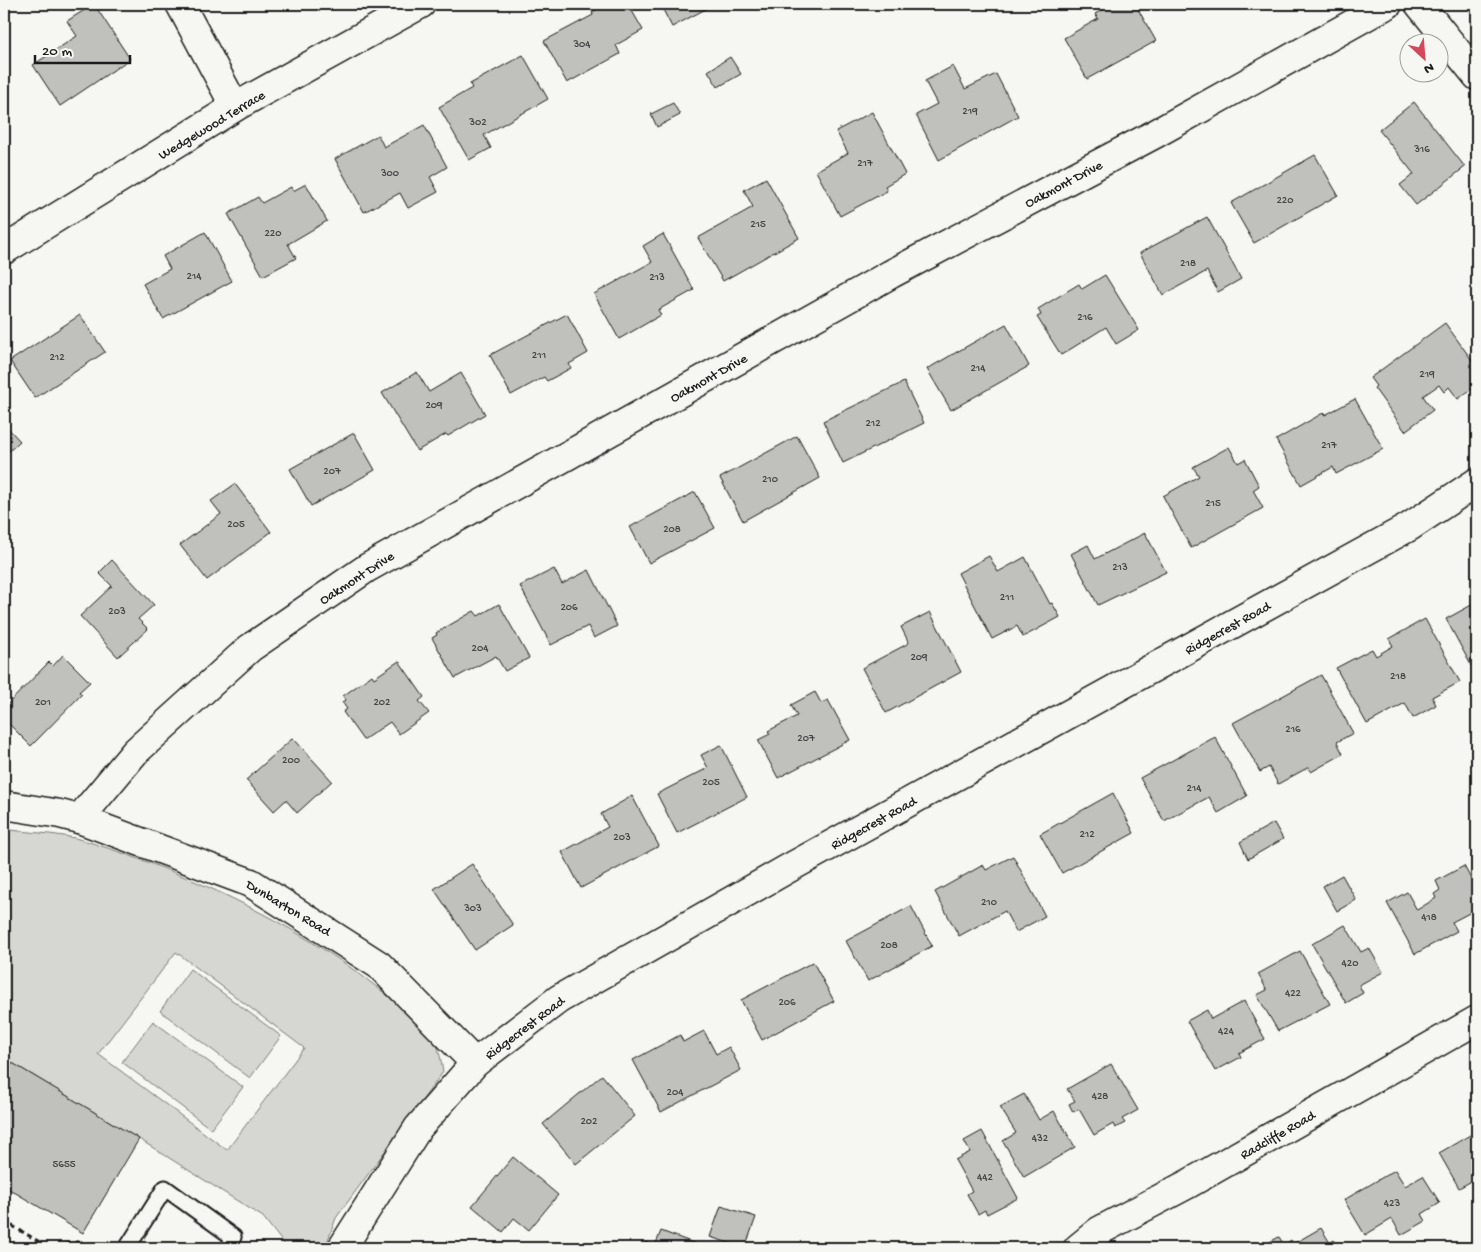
<svg xmlns="http://www.w3.org/2000/svg" width="1481" height="1252" viewBox="0 0 1481 1252" font-family="'Gochi Hand',sans-serif">
<style>
.green{fill:#d6d6d2;stroke:#797977;fill-rule:evenodd}
.building{fill:#c0c0bd;stroke:#1c1c1c}
.lines{fill:none;stroke-linecap:round;stroke-linejoin:round}
.service-casing{stroke:#1c1c1c;stroke-width:19}
.minor-casing{stroke:#1c1c1c;stroke-width:31}
.path{stroke:#1c1c1c;stroke-width:3;stroke-dasharray:5 4;stroke-linecap:butt}
.service{stroke:#f6f6f2;stroke-width:15}
.minor{stroke:#f6f6f2;stroke-width:28}
.labels{text-anchor:middle;stroke-width:4;stroke-linejoin:round;paint-order:stroke}
.number-label{font-size:11px;fill:#454544}
.street-label{font-size:14px;fill:#1c1c1c;stroke:#f6f6f2}
</style>
<rect width="100%" height="100%" fill="#f6f6f2"/>
<filter id="ink" filterUnits="userSpaceOnUse"><feTurbulence type="fractalNoise" baseFrequency=".02" numOctaves="2"/><feDisplacementMap in="SourceGraphic" scale="10" xChannelSelector="R" yChannelSelector="G"/><feConvolveMatrix kernelMatrix="1 2 1 2 8 2 1 2 1" color-interpolation-filters="sRGB"/></filter>
<g filter="url(#ink)">
<g class="green">
<path d="M 4,829 C 30,833 60,833 86,841 C 198,876 310,929 400,1006 C 409,1014 427,1025 433,1036 C 439,1047 441,1060 443,1072 L 336,1218 L 325,1248 L 287,1248 L 263,1217 L 139,1139 L 4,1058 ZM 176,952 L 304,1048 L 227,1150 L 98,1054 Z"/>
<polygon points="190,969 281,1036 250,1078 160,1011"/>
<polygon points="153,1021 243,1087 211,1129 122,1062"/>
</g>
<g class="building">
<polygon points="94,4 130,59 60,106 33,65 77,36 67,21"/>
<polygon points="607,4 628,4 643,30 616,45 620,54 567,83 544,41 593,15 592,12"/>
<polygon points="660,4 715,4 672,27"/>
<polygon points="1113,4 1135,4 1156,41 1087,79 1064,38 1098,19 1095,14"/>
<polygon points="523,55 548,99 484,135 491,148 469,160 439,107 472,88 470,84"/>
<polygon points="730,57 741,74 718,87 708,71"/>
<polygon points="953,66 965,89 996,74 1018,116 939,160 916,115 937,104 925,81"/>
<polygon points="1414,102 1465,167 1416,205 1400,185 1414,174 1379,130"/>
<polygon points="673,103 680,115 657,127 651,114"/>
<polygon points="872,112 905,174 885,186 887,191 840,216 816,171 848,153 836,131"/>
<polygon points="424,125 447,167 430,177 438,192 408,208 400,193 364,212 335,159 378,135 384,147"/>
<polygon points="1315,155 1338,195 1254,243 1231,203"/>
<polygon points="766,178 799,238 723,281 698,238 753,207 744,190"/>
<polygon points="306,184 327,221 288,244 296,258 263,276 228,214 258,197 262,203 291,187 293,191"/>
<polygon points="1207,217 1241,279 1218,292 1207,271 1163,295 1140,253"/>
<polygon points="205,232 232,281 163,319 143,284 170,269 163,256"/>
<polygon points="663,234 694,290 658,310 661,315 619,339 594,294 652,262 643,246"/>
<polygon points="1105,275 1139,330 1116,344 1106,327 1061,355 1037,317 1041,315 1038,309 1079,284 1082,289"/>
<polygon points="567,314 588,353 569,364 571,368 547,381 544,377 511,395 490,355"/>
<polygon points="80,315 105,352 35,398 10,361"/>
<polygon points="1445,323 1477,367 1477,385 1458,399 1449,387 1444,392 1439,385 1423,396 1433,410 1405,431 1374,388 1376,386 1370,378"/>
<polygon points="1006,324 1029,366 951,410 927,369"/>
<polygon points="417,372 429,392 461,373 485,414 448,436 446,434 417,451 382,393"/>
<polygon points="904,382 924,423 843,463 823,421"/>
<polygon points="1355,399 1383,449 1336,474 1333,467 1301,485 1276,440 1323,413 1325,415"/>
<polygon points="4,424 20,441 4,456"/>
<polygon points="354,433 375,470 311,506 290,469"/>
<polygon points="797,436 820,478 743,521 720,478"/>
<polygon points="1229,447 1238,463 1245,459 1259,486 1253,490 1263,508 1191,548 1163,496 1199,476 1193,467"/>
<polygon points="235,484 271,532 207,580 180,545 221,514 211,501"/>
<polygon points="695,492 715,528 649,563 630,527"/>
<polygon points="1145,533 1166,572 1098,605 1071,554 1088,545 1095,559"/>
<polygon points="989,556 998,572 1025,557 1050,604 1052,603 1060,617 1023,637 1017,626 992,639 958,573"/>
<polygon points="112,560 154,605 138,619 148,629 118,657 80,616 112,586 99,573"/>
<polygon points="554,569 562,584 589,570 617,626 594,638 588,626 551,645 520,586"/>
<polygon points="1477,602 1477,664 1472,667 1446,619"/>
<polygon points="499,604 529,658 505,671 496,656 455,678 432,638 437,635 436,633 474,611 478,616"/>
<polygon points="930,612 961,672 886,713 862,668 909,643 901,627"/>
<polygon points="1425,619 1460,682 1432,697 1436,705 1413,718 1405,703 1367,724 1336,668 1372,649 1376,656 1393,646 1389,639"/>
<polygon points="63,655 90,682 79,692 82,694 31,746 4,719 4,708 49,662 53,666"/>
<polygon points="399,661 424,697 419,701 429,713 399,734 390,722 363,740 343,712 347,709 342,702 346,700 343,696 372,675 374,678"/>
<polygon points="1321,675 1353,733 1337,742 1343,754 1311,772 1309,767 1278,784 1269,767 1260,772 1233,723"/>
<polygon points="815,692 821,703 828,700 850,740 778,778 758,740 770,734 768,731 797,716 791,705"/>
<polygon points="1215,737 1247,796 1218,813 1209,797 1164,821 1140,778"/>
<polygon points="293,738 332,781 297,813 286,800 274,811 246,780"/>
<polygon points="721,745 747,797 677,833 657,794 708,768 701,755"/>
<polygon points="1113,793 1134,833 1062,873 1040,834"/>
<polygon points="632,796 659,846 581,888 562,852 608,827 601,814"/>
<polygon points="1274,823 1283,839 1248,859 1240,842"/>
<polygon points="1013,856 1045,916 1016,932 1005,911 959,936 935,892 983,865 986,870"/>
<polygon points="472,864 513,925 475,950 434,889"/>
<polygon points="1464,866 1477,890 1477,909 1452,922 1457,931 1415,954 1387,903 1407,892 1417,910 1436,898 1434,894 1440,890 1436,881"/>
<polygon points="1342,875 1356,900 1337,911 1323,886"/>
<polygon points="911,906 932,946 868,981 846,941"/>
<polygon points="1345,925 1361,952 1369,948 1383,972 1359,985 1363,993 1346,1003 1312,944"/>
<polygon points="1300,951 1330,1004 1278,1031 1257,995 1267,990 1258,974"/>
<polygon points="813,962 834,1001 762,1040 741,1000"/>
<polygon points="1244,1001 1265,1039 1239,1053 1241,1057 1215,1071 1187,1021 1207,1010 1211,1019"/>
<polygon points="704,1031 716,1054 729,1047 741,1070 661,1112 633,1060 680,1035 683,1042"/>
<polygon points="4,1058 139,1139 83,1233 4,1186"/>
<polygon points="1111,1064 1138,1110 1122,1119 1125,1123 1115,1128 1113,1124 1094,1135 1079,1109 1073,1112 1069,1104 1075,1101 1067,1089"/>
<polygon points="602,1075 635,1116 576,1164 543,1124"/>
<polygon points="1024,1094 1039,1120 1054,1111 1075,1147 1024,1177 1003,1141 1016,1133 1000,1107"/>
<polygon points="982,1131 1018,1198 987,1214 985,1210 978,1214 967,1194 972,1191 955,1160 970,1152 964,1141"/>
<polygon points="1477,1131 1477,1178 1459,1188 1439,1153"/>
<polygon points="513,1157 558,1195 529,1230 514,1218 503,1232 472,1206"/>
<polygon points="1395,1170 1405,1186 1423,1176 1440,1203 1422,1214 1426,1221 1401,1235 1392,1219 1365,1235 1344,1200"/>
<polygon points="721,1206 756,1217 745,1248 710,1237"/>
<polygon points="1321,1228 1330,1243 1334,1240 1338,1248 1258,1248 1279,1237 1284,1245 1291,1240 1293,1244"/>
<polygon points="661,1231 707,1248 644,1248 646,1242 655,1246"/>
<polygon points="4,1239 19,1248 4,1248"/>
</g>
<g class="lines">
<defs>
<polyline id="service" points="127,1248 165,1188 233,1237 229,1248"/>
<g id="minor">
<polyline points="180,4 235,107"/>
<polyline points="1419,4 1477,76"/>
<polyline points="4,250 235,107 421,4"/>
<polyline points="4,805 60,814 79,819 251,883 379,965 475,1063"/>
<polyline points="79,819 135,752 250,648 367,568 891,274 1155,134 1388,4"/>
<polyline points="342,1248 418,1128 475,1063 559,999 789,868 1409,527 1477,482"/>
<polyline points="1078,1248 1099,1231 1188,1184 1477,1020"/>
</g>
</defs>
<use href="#service" class="service-casing"/>
<use href="#minor" class="minor-casing"/>
<g class="path">
<polyline points="4,1221 50,1248"/>
<polyline points="48,1247 78,1242 95,1248"/>
</g>
<use href="#service" class="service"/>
<use href="#minor" class="minor"/>
</g>
</g>
<g class="labels">
<g class="number-label">
<text x="582" y="47">304</text>
<text x="970" y="114">219</text>
<text x="478" y="125">302</text>
<text x="1422" y="152">316</text>
<text x="865" y="166">217</text>
<text x="390" y="176">300</text>
<text x="1285" y="203">220</text>
<text x="758" y="227">215</text>
<text x="273" y="236">220</text>
<text x="1188" y="266">218</text>
<text x="194" y="279">214</text>
<text x="657" y="280">213</text>
<text x="1085" y="320">216</text>
<text x="539" y="358">211</text>
<text x="57" y="360">212</text>
<text x="978" y="371">214</text>
<text x="1427" y="377">219</text>
<text x="434" y="408">209</text>
<text x="873" y="426">212</text>
<text x="1329" y="448">217</text>
<text x="332" y="474">207</text>
<text x="770" y="482">210</text>
<text x="1213" y="506">215</text>
<text x="236" y="527">205</text>
<text x="672" y="532">208</text>
<text x="1120" y="570">213</text>
<text x="1007" y="600">211</text>
<text x="569" y="610">206</text>
<text x="117" y="614">203</text>
<text x="480" y="651">204</text>
<text x="919" y="660">209</text>
<text x="1398" y="679">218</text>
<text x="43" y="705">201</text>
<text x="382" y="705">202</text>
<text x="1293" y="732">216</text>
<text x="806" y="741">207</text>
<text x="291" y="763">200</text>
<text x="711" y="785">205</text>
<text x="1194" y="791">214</text>
<text x="1087" y="837">212</text>
<text x="622" y="840">203</text>
<text x="989" y="905">210</text>
<text x="473" y="911">303</text>
<text x="1429" y="920">418</text>
<text x="889" y="948">208</text>
<text x="1350" y="966">420</text>
<text x="1293" y="996">422</text>
<text x="787" y="1005">206</text>
<text x="1226" y="1034">424</text>
<text x="675" y="1095">204</text>
<text x="1100" y="1099">428</text>
<text x="589" y="1124">202</text>
<text x="1040" y="1141">432</text>
<text x="64" y="1167">5655</text>
<text x="985" y="1180">442</text>
<text x="1392" y="1206">423</text>
</g>
<g class="street-label">
<text transform="translate(211 124) rotate(-31)" y="5">Wedgewood Terrace</text>
<text transform="translate(1063 183) rotate(-28)" y="5">Oakmont Drive</text>
<text transform="translate(708 377) rotate(-29)" y="5">Oakmont Drive</text>
<text transform="translate(356 577) rotate(-33)" y="5">Oakmont Drive</text>
<text transform="translate(1227 627) rotate(-29)" y="5">Ridgecrest Road</text>
<text transform="translate(873 822) rotate(-29)" y="5">Ridgecrest Road</text>
<text transform="translate(289 907) rotate(31)" y="5">Dunbarton Road</text>
<text transform="translate(524 1027) rotate(-37)" y="5">Ridgecrest Road</text>
<text transform="translate(1277 1134) rotate(-30)" y="5">Radcliffe Road</text>
</g>
</g>
<rect width="1481" height="1252" fill="none" stroke="#f6f6f2" stroke-width="20"/>
<rect x="10" y="10" width="1461" height="1232" fill="none" stroke="#1c1c1c" stroke-width="2" filter="url(#ink)"/>
<g transform="translate(1424 58) rotate(154)"><circle r="24" fill="#f6f6f2" stroke="#9f9f9c"/>
<path d="M0-4L9 19L0 12L-9 19Z" fill="#d1495b"/>
<text y="-8" font-size="14" font-weight="bold" text-anchor="middle" fill="#1c1c1c">N</text>
</g>
<path d="M35 55v8h95v-8" fill="none" stroke="#1c1c1c" stroke-width="2.5"/>
<text x="42" y="55" font-size="15" fill="#1c1c1c" stroke="#f6f6f2" stroke-width="4" paint-order="stroke">20 m</text>
</svg>
